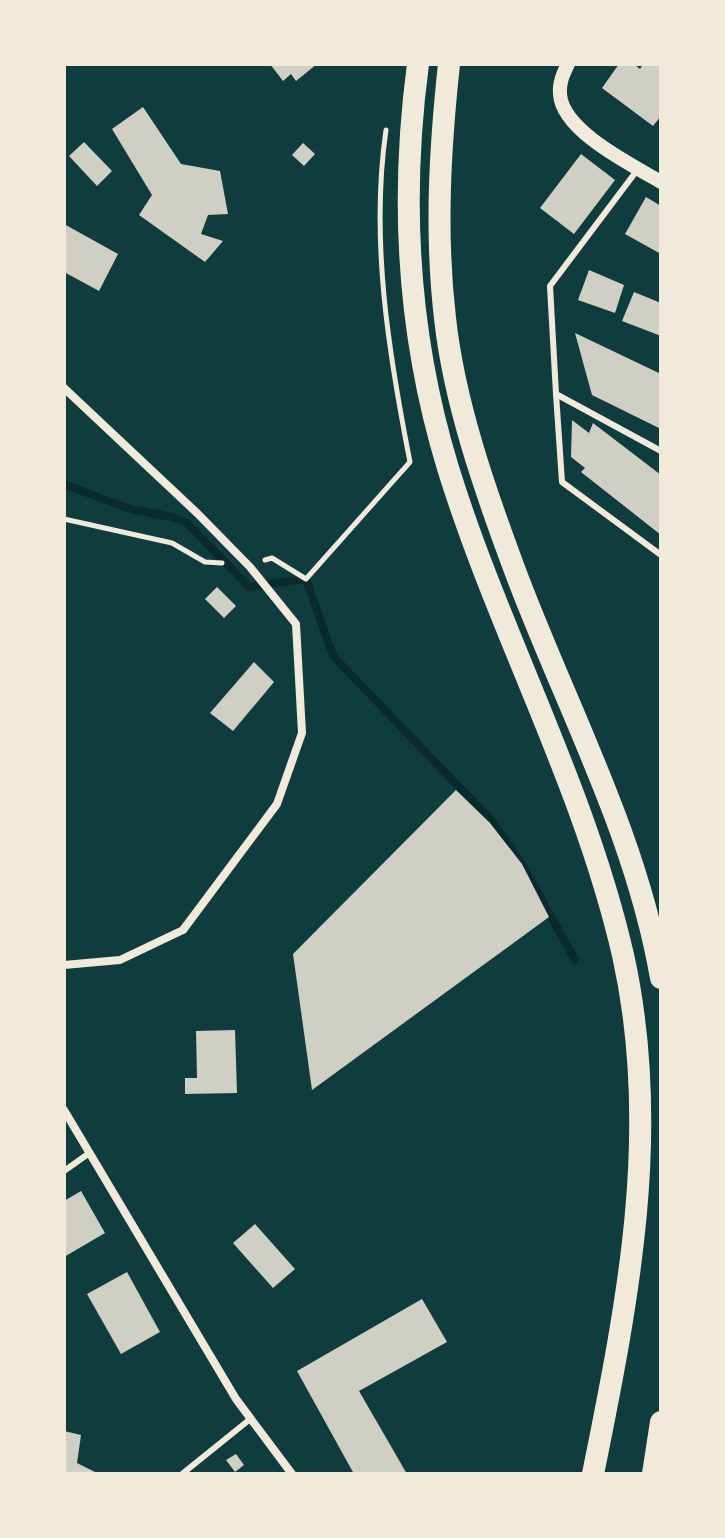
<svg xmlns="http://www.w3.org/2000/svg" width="725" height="1538" viewBox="0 0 725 1538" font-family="'Fira Sans Condensed',sans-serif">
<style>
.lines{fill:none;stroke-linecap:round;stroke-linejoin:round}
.stream{stroke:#0a2a2b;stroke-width:8}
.building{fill:#cfcfc3}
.path{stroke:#f1e9da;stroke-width:5}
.service{stroke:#f1e9da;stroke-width:6}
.minor{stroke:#f1e9da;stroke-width:8}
.tertiary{stroke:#f1e9da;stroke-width:14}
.trunk{stroke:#f1e9da;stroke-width:22}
</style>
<rect width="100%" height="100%" fill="#0f3d3e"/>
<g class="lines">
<polyline class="stream" points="64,484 127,508 176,518 188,524 249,587 306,579 333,656 492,821 522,864 575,960"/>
</g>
<g class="building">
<polygon points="270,64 317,64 296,81 291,74 283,81"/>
<polygon points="619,64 634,64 640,69 643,64 661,65 661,116 653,126 602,88"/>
<polygon points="143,107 181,164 220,171 228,214 208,215 201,234 223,241 205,262 139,215 152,195 112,129"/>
<polygon points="84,142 112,171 97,186 69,156"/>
<polygon points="303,143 315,154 304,166 292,155"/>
<polygon points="581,154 615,180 574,234 540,208"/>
<polygon points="646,197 661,206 661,254 625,234"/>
<polygon points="64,224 118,254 99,291 64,272"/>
<polygon points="589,270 624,285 615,313 578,300"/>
<polygon points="634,292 661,303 661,336 622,321"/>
<polygon points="575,333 661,374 661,429 592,395"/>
<polygon points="572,420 589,433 593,423 661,475 661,535 581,472 585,468 571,457"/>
<polygon points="217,587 236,606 224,618 205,599"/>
<polygon points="254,662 274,682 233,731 210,713"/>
<polygon points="456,790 490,823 522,864 549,917 312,1090 293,954"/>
<polygon points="235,1030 237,1093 185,1094 185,1078 197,1078 196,1031"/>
<polygon points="81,1191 105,1233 64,1257 64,1201"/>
<polygon points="255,1224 295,1269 273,1288 233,1243"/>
<polygon points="127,1272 160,1332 121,1354 87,1294"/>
<polygon points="422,1299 447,1342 359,1391 407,1474 354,1474 297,1371"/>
<polygon points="64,1431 81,1435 77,1463 99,1474 64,1474"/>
<polygon points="236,1454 244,1465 235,1472 226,1460"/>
</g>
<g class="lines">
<g class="path">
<polyline points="64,519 172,543 205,562 222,563"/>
<path d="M 265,560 L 272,558 L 306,579 L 410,462 C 389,355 370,240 386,130"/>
</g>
<g class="service">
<polyline points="638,169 550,286 556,394 661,451"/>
<polyline points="556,394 562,482 661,555"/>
<polyline points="64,1171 88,1154"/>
<polyline points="182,1474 249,1420"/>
</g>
<g class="minor">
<polyline points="64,388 197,513 250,567 296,624 302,733 277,804 183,930 120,960 64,965"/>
<polyline points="64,1110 236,1399 292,1474"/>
</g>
<path class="tertiary" d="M 568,64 C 563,74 559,83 560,94 C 562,131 632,165 661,182"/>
<g class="trunk">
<path d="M 418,64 C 400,199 408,337 448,468 C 499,633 584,785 623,955 C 662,1130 628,1301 593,1474"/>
<path d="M 449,64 C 440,148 435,233 445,318 C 454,402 485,490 514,568 C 565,705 636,833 661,978"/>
<polyline points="653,1474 661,1422"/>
</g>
</g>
<rect width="725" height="1538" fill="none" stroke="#f1e9da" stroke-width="132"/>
</svg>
